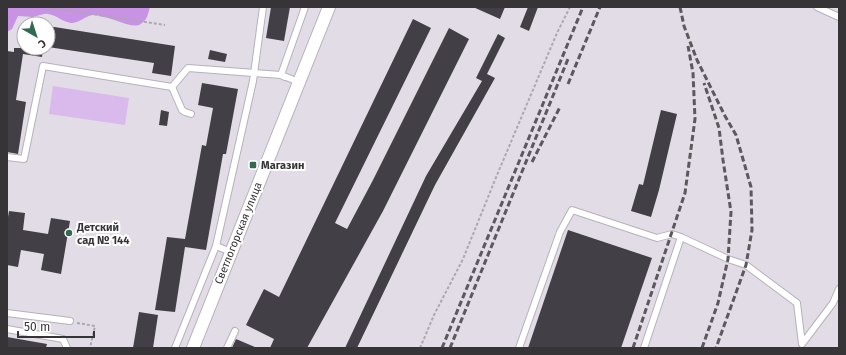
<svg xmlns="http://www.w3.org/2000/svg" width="846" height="355" viewBox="0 0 846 355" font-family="'Fira Sans',sans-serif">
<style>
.green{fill:#dabaed}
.forest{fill:#c892e5}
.building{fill:#433f46}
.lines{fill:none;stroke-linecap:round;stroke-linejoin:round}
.lane-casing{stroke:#b6b1ba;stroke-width:8}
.street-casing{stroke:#b6b1ba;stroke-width:14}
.path{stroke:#ada8b0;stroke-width:2;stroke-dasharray:3 2;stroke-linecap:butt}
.lane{stroke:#fff;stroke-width:6}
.street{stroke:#fff;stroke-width:12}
.rail{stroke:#5c595e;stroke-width:3;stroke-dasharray:6 3;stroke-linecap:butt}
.poi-dot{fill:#326a51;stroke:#fff;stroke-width:1.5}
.labels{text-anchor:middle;stroke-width:4;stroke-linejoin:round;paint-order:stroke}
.poi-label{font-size:11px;font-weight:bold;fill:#363437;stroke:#fff;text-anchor:start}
.street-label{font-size:11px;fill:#363437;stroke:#fff}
</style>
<rect width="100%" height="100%" fill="#e1dce5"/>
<polygon class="green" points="53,86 129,98 125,125 49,114"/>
<path class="forest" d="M 7,7 L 150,7 C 148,14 147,21 139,25 C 130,28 113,18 103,17 C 101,16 97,15 94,15 C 86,15 80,23 71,23 C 62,22 57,15 48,14 C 43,13 39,16 33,17 C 29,17 23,16 18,16 L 12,29 L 7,32 Z"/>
<g class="building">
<polygon points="271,7 290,7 284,41 266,38"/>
<polygon points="473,7 505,7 500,19"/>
<polygon points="528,7 538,7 529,31 520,27"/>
<polygon points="413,19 431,28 335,223 347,229 373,180 449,28 469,39 383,211 307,348 270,348 274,339 246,325 264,289 279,297"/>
<polygon points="48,26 175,46 171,76 152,73 154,63 48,47"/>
<polygon points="498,34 505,38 487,74 495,78 435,185 357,348 345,348 426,176 482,81 476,78"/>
<polygon points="14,48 43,48 42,57 23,54 16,100 26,102 18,154 7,152 7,51 14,52"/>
<polygon points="210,50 227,54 225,62 208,59"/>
<polygon points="202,83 238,89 226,154 223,154 206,250 185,247 175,312 155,310 167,237 185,239 202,145 206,146 213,108 198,105"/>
<polygon points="161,110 169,112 167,126 159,125"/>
<polygon points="661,110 677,114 659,190 651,217 631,211 639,184 643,185"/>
<polygon points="9,211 25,213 23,230 48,234 51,218 70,221 61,274 41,270 44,254 21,250 18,267 7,265 7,223"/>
<polygon points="568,230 652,258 621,348 528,348"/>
<polygon points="139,312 158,315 153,348 133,348"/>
<polygon points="7,337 47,344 46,348 7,348"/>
<polygon points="236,339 257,348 232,348"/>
</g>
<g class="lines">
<defs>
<g id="lane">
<polyline points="817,7 839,17"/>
<polyline points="285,77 281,75 305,7"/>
<polyline points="172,87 182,110 185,112 191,114"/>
<polyline points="7,157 24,159 43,66 172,87 188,68 281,75 299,82"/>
<polyline points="216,246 231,252"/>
<polyline points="7,313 70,321"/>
<polyline points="7,329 63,339 67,348"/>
<polyline points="175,348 216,246 253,81 263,7"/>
<polyline points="227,348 235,331"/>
<polyline points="519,348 560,232 572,210 657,238 672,234 681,237 728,259 746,265 797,303 802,344 833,303 839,289"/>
<polyline points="644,348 681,237"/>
</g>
<polyline id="street" points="193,348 329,7"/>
</defs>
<use href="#lane" class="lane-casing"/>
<use href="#street" class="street-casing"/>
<g class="path">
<polyline points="45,7 165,25"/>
<polyline points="77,323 95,326 90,348"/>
<polyline points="420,348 434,315 463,259 497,175 557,33 570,7"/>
</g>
<use href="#lane" class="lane"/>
<use href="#street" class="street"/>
<g class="rail">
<polyline points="680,7 684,26 697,60 725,116 736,135 751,187 752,230 746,265 716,348"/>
<polyline points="568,84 600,7"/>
<polyline points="532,162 560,107"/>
<polyline points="442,348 583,7"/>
<polyline points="450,348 568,59"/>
<polyline points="633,348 685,193 695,119 693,73 688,46"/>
<polyline points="702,348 718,303 728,259 731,212 723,160 719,128 704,83"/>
</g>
</g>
<g class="poi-dot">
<rect x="249" y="161" width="8" height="8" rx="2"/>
<circle cx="69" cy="233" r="4"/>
</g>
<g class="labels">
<g class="poi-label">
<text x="261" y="169">Магазин</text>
<text x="77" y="231">Детский<tspan x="77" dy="13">сад № 144</tspan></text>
</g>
<g class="street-label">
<text transform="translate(238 233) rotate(-68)" y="4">Светлогорская улица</text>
</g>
</g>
<rect width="846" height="355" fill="none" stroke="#363437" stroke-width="16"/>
<g transform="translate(36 36) rotate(141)"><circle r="19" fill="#ffffff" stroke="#afaeaf"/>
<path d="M0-3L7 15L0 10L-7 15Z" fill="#326a51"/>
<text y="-6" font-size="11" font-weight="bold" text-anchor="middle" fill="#363437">С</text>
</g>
<path d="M18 331v6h76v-6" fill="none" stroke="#363437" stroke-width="2"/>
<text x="24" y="331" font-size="12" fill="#363437" stroke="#ffffff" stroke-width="3" paint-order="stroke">50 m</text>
</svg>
